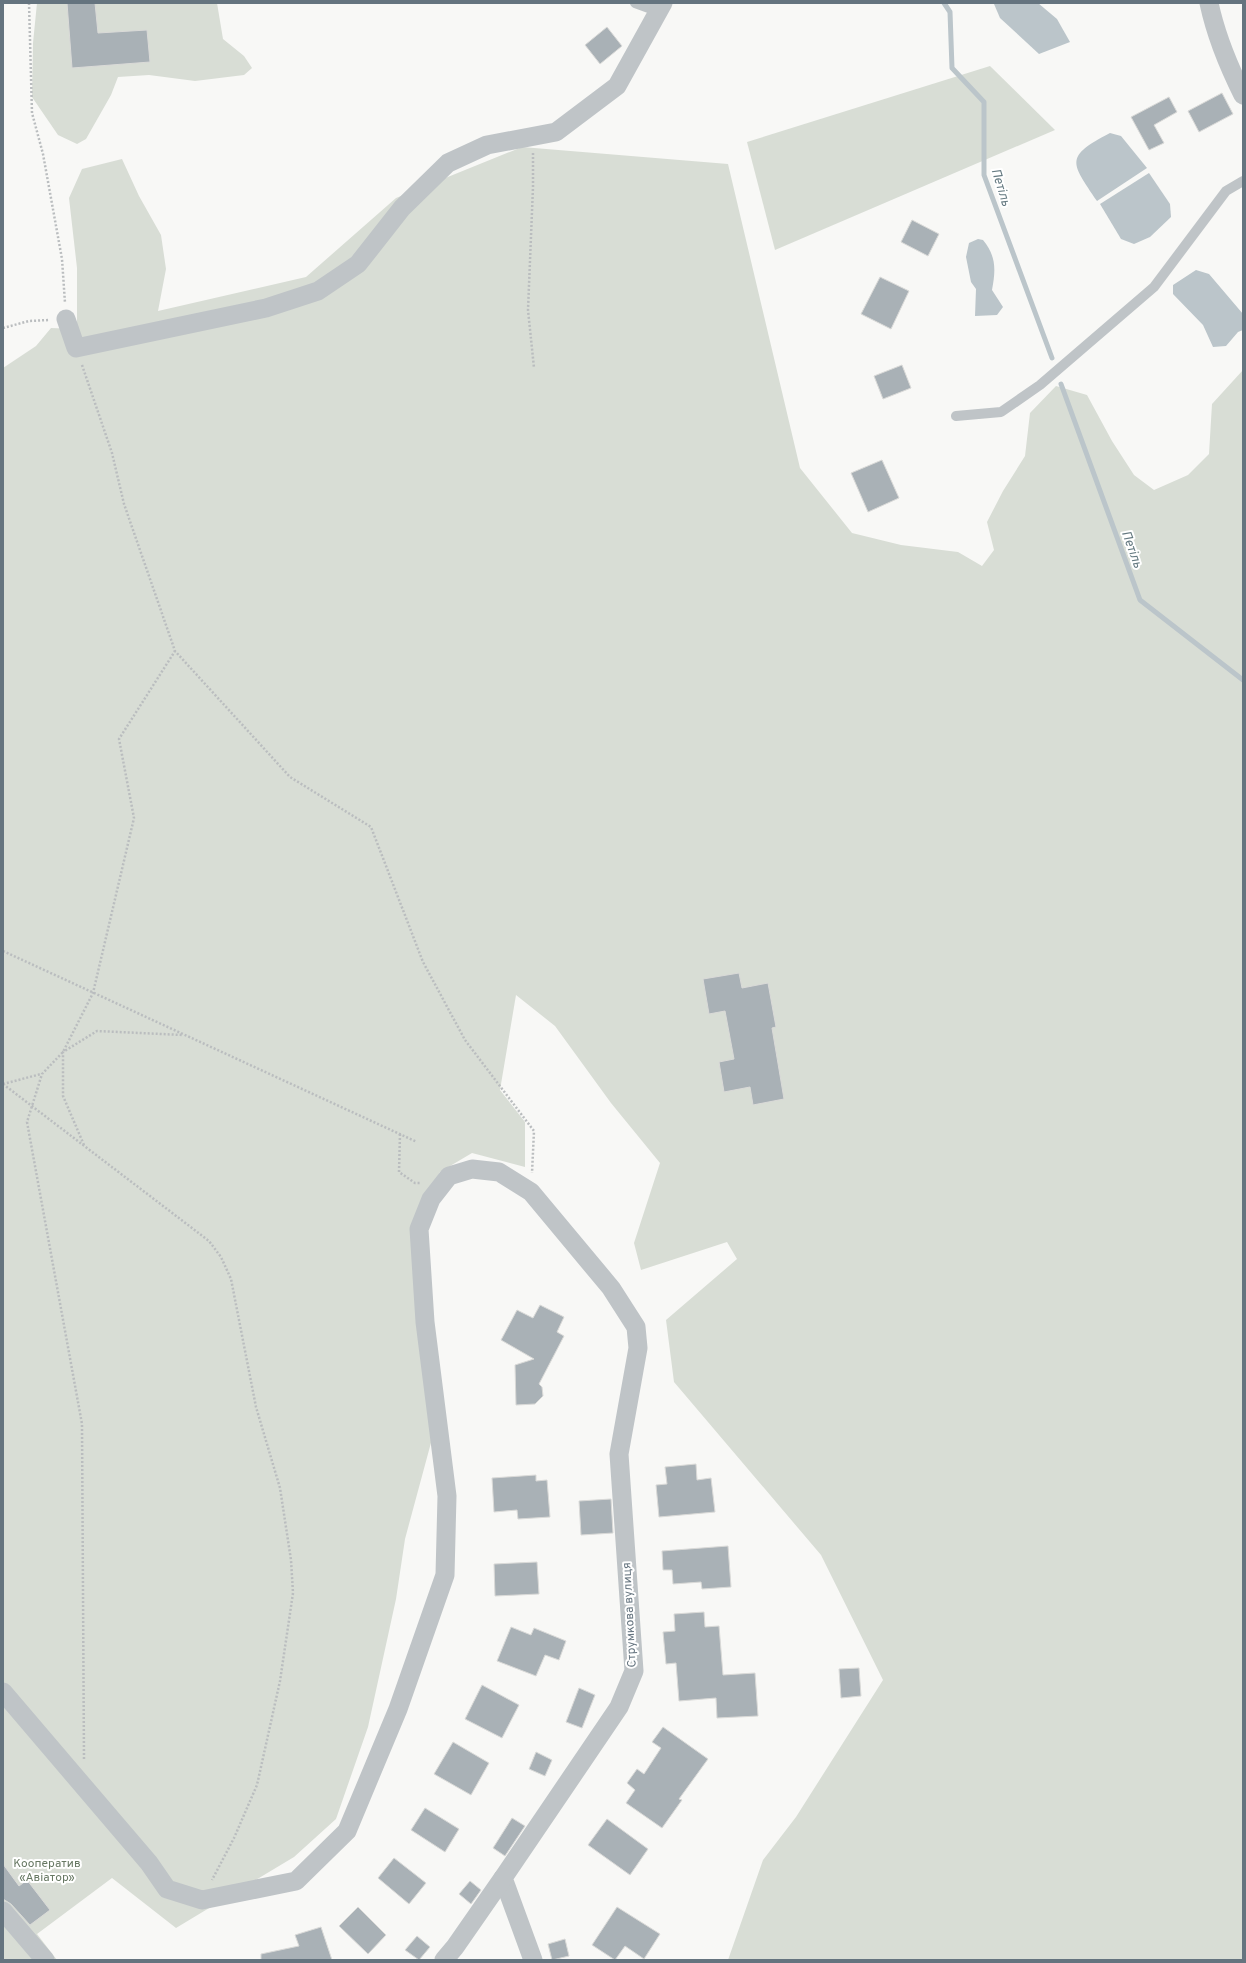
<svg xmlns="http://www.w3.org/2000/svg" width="1246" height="1963" viewBox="0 0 1246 1963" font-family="Overpass,sans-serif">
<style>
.green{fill:#d8ddd5}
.water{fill:#bbc5ca}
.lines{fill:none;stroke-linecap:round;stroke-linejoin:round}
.stream{stroke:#bbc5ca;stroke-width:5}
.building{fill:#a9b1b6;stroke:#dadad8}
.path{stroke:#babdbf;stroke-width:2.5;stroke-dasharray:2 2;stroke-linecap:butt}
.service{stroke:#bfc4c7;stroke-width:10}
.minor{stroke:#bfc4c7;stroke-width:19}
.labels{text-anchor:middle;stroke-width:4;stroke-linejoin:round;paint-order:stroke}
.street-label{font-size:12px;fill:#65747f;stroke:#fff}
.park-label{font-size:12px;fill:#677863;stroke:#fff}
.water-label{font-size:13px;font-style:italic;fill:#647980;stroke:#fff}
</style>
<rect width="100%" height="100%" fill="#f8f8f6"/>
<g class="green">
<polygon points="37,3 217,3 223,39 244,56 252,68 244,75 195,81 149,75 118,77 111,95 86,139 77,144 58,135 32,97 33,43"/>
<polygon points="990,66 1055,130 775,250 747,142"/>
<polygon points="522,147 728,164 800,468 852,533 901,545 958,552 982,566 994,550 987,522 1003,491 1025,456 1030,413 1056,386 1087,395 1112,441 1134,475 1154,490 1188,475 1209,454 1212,404 1243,370 1243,1960 728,1960 763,1860 796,1817 883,1680 821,1555 674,1382 666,1320 737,1259 727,1242 641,1270 634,1243 660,1163 611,1103 555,1026 516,995 500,1090 525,1122 525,1167 472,1153 440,1172 415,1223 432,1439 405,1539 396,1599 368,1727 336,1819 294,1857 176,1928 112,1878 37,1934 57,1960 3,1960 3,368 36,346 51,328 77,329 77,268 69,198 82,169 122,159 139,196 161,235 166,269 158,311 306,277 396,198"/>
</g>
<g class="water">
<polygon points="995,3 1038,3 1057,19 1070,42 1039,54 1000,18 994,4"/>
<path d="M 1110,133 L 1121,136 L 1147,168 L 1097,201 C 1071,162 1064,157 1110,133 Z"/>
<polygon points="1149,173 1170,204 1171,217 1150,237 1134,244 1121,239 1100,204"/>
<path d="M 978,239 L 983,240 C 996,256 996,269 992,290 L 1003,307 L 997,315 L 975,316 L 976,289 L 971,282 L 966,257 L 969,243 Z"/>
<polygon points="1196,270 1209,274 1243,314 1243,330 1238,332 1226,346 1213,347 1203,325 1173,294 1173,285"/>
</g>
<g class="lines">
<g class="stream">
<polyline points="944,3 950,12 952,68 984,102 984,175 1052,358"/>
<polyline points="1061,384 1140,600 1243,680"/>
</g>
</g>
<g class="building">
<polygon points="67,3 95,3 98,33 147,30 150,62 72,68"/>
<polygon points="607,27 622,46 600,64 585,45"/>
<polygon points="1222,93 1233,114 1199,132 1188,111"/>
<polygon points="1169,97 1177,112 1154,125 1164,143 1149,150 1131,117"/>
<polygon points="912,220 939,234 928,256 901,242"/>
<polygon points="880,277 909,291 891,329 861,314"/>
<polygon points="902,365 911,388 883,399 874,376"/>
<polygon points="882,460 899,498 868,512 851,473"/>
<polygon points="739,973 742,988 768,983 776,1027 772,1028 784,1099 753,1105 750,1087 724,1092 719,1062 734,1059 725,1011 709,1014 703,979"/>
<polygon points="540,1305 564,1317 557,1332 564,1336 539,1384 542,1387 543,1396 535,1404 516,1405 515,1365 534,1359 501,1340 517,1310 533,1318"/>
<polygon points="696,1464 697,1480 711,1478 715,1512 659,1517 656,1485 667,1484 665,1467"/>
<polygon points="536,1475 536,1481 547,1480 550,1517 518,1519 517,1510 494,1512 492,1478"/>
<polygon points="611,1499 613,1533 581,1535 579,1501"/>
<polygon points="728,1546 731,1587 702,1589 701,1582 673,1584 672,1570 663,1570 662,1551"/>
<polygon points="537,1562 539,1594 495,1596 494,1564"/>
<polygon points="704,1612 705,1627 719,1626 723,1675 755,1673 758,1716 717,1718 716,1698 679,1701 676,1663 666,1664 663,1632 675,1631 674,1614"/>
<polygon points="511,1627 531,1635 534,1628 566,1641 559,1660 545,1655 536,1676 497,1661"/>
<polygon points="859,1668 861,1696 841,1698 839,1669"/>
<polygon points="482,1685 519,1705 502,1738 465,1719"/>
<polygon points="579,1688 595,1695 582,1728 566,1722"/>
<polygon points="663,1727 708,1759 679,1799 682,1800 662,1828 626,1803 635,1790 627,1783 637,1769 644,1774 661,1748 652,1742"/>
<polygon points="453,1742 489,1763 471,1795 434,1774"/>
<polygon points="536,1752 552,1760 545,1776 529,1769"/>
<polygon points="425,1808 459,1829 445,1852 411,1830"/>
<polygon points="512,1818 525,1826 505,1856 493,1848"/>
<polygon points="607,1819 648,1849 630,1875 588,1845"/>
<polygon points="394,1858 426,1883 409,1904 378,1878"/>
<polygon points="3,1864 19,1886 27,1880 50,1910 30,1925 11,1904 3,1899"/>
<polygon points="470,1881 481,1890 471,1904 459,1894"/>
<polygon points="358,1907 386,1935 368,1954 339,1926"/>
<polygon points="617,1907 660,1934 644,1959 625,1946 615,1960 592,1945"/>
<polygon points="321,1927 332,1960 261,1960 261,1954 299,1946 295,1935"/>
<polygon points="417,1936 430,1947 419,1960 405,1950"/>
<polygon points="565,1939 569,1956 552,1960 548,1944"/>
</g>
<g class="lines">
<g class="path">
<polyline points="29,3 32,113 43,154 62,259 65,303"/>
<polyline points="533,153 533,187 528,310 534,368"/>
<polyline points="3,328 29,321 49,320"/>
<polyline points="82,365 112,453 124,504 175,651 290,777 371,827 423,962 465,1040 534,1131 532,1173"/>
<polyline points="3,951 417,1142"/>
<polyline points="3,1084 209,1241 221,1257 231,1279 256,1407 280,1488 291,1560 293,1593 280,1681 257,1785 234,1838 212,1880"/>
<polyline points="3,1084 41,1074"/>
<polyline points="400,1134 399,1172 415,1183 420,1183"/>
<polyline points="84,1145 63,1096 63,1052 97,1031 183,1035"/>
<polyline points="84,1759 82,1424 27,1122 42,1074 63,1052 93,993 134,818 119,739 175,651"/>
</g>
<g class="service">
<polyline points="635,3 657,11"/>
<polyline points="956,416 1001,412 1040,385 1154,287 1226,191 1243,181"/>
</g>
<g class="minor">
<path d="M 1209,3 C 1216,36 1228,65 1243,95"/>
<polyline points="66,319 76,348 266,308 318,291 358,264 402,208 448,163 487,145 556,132 617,86 663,3"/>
<polyline points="3,1692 149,1863 167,1889 202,1900 296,1881 347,1831 398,1709 445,1575 447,1496 425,1322 419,1229 431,1199 449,1176 472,1169 499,1172 531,1192 611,1288 636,1327 638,1348 619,1454 634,1671 619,1707 503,1878 533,1960"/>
<polyline points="3,1911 45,1960"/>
<polyline points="444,1960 455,1947 503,1878"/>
</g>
</g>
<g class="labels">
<g class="street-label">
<text transform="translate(629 1615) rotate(-93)" y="4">Струмкова вулиця</text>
</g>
<g class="park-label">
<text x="47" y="1867">Кооператив<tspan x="47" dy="14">«Авіатор»</tspan></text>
</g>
<g class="water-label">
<text transform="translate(1002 187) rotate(73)" y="5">Петіль</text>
<text transform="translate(1133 549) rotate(70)" y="5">Петіль</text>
</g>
</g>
<rect width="1246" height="1963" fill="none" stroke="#65747f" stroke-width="8"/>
</svg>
